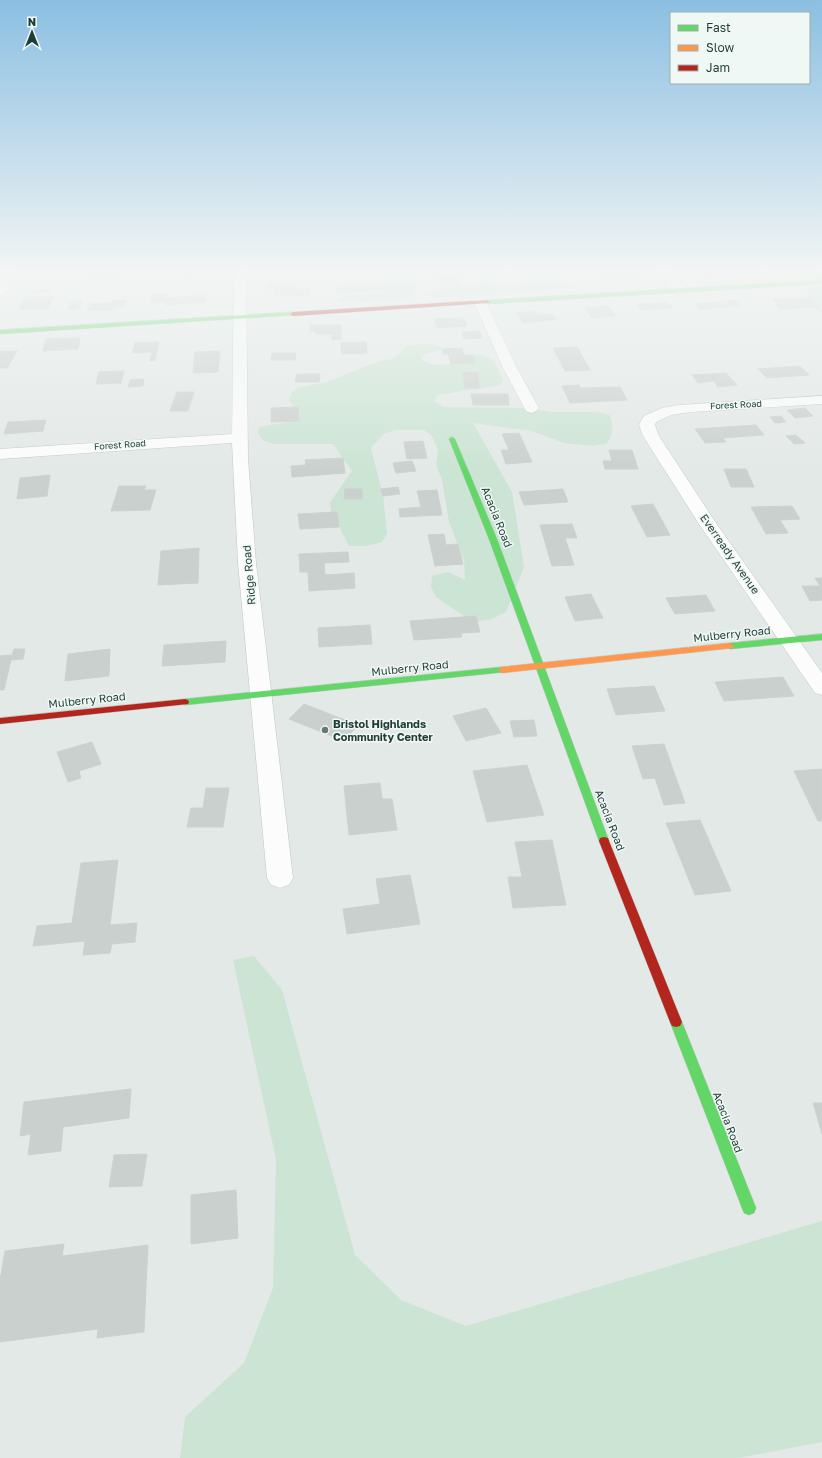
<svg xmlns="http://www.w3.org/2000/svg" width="822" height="1458" viewBox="0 0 822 1458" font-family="'Golos Text',sans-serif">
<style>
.green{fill:#cbe4d3}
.building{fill:#cad0ce;stroke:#cbd2cf}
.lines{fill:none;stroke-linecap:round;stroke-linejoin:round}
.street-casing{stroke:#c0c6c3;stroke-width:1}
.fast-casing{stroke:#bec6c3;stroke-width:1}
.slow-casing{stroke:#bec6c3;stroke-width:1}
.jam-casing{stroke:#bec6c3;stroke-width:1}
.street{fill:#fbfcfb;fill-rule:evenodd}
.fast{fill:#63d668;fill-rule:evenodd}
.slow{fill:#ff974d;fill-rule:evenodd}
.jam{fill:#b3261e;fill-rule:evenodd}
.poi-dot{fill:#647974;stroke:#f0f8f5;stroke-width:1.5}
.labels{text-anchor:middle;stroke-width:3;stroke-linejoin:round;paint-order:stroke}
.far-street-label{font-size:9px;fill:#1f3d36;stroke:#f0f8f5}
.street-label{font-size:11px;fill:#1f3d36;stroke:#f0f8f5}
.poi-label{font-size:11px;font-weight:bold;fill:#1f3d36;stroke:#f0f8f5;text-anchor:start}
</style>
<rect width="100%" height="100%" fill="#e3e9e6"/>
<g class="green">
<path d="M 386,270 L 426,270 C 424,273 421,276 419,280 C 417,285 419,290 414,294 C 402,303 352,303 337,300 L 344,296 L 381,293 L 377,274 Z"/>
<polygon points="474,270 549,270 519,274 497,274 490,282 491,287 514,285 527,278 551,277 571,284 574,288 469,297 433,297 424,294 426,290 476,285"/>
<polygon points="754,270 822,270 822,278 766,281"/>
<polygon points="822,285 822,313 805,301 810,286"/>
<path d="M 423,344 L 435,345 L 444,349 L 422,355 L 422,360 C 450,378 472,341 492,360 C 497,364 500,373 503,379 L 501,385 L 437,395 L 435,401 L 443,407 L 523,408 L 553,412 L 596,412 L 610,415 C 613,428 614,433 606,444 L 593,446 L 564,443 L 529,430 L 515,429 L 473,423 L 512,492 L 524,567 L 506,612 L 492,619 L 473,622 L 436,597 L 431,587 L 432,576 L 448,572 L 465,580 L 464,560 L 449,522 L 442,480 L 436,464 L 438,450 L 432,436 L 424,430 L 395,430 L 384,434 L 371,448 L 383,496 L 387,533 L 382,542 L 366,546 L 349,546 L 331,511 L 330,502 L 352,471 L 333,444 L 274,444 L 263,440 L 258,434 L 259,427 L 288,422 L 298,417 L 289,399 L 292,392 L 300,387 L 327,382 L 371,364 L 395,358 L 407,346 Z"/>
<polygon points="254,956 282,990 355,1255 401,1300 466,1326 822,1221 822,1442 738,1458 180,1458 185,1417 244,1363 273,1288 276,1159 233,960"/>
</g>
<g class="building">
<polygon points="95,270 124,270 121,277 91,278"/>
<polygon points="184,270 205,270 198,271 197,274 183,275"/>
<polygon points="616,270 632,270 638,278 607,279 602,272 617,271"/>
<polygon points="698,270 735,270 728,270 731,274 703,275"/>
<polygon points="455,273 461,286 441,287 436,274"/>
<polygon points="281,282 281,286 295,285 295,289 310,288 310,295 274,296 274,289 267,289 267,283"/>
<polygon points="383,283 386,290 338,293 336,286"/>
<polygon points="49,289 49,292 33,293 34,290"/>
<polygon points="167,293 167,298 205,295 205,302 165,305 166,302 151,303 151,294"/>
<polygon points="32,297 54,297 47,309 19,309 24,300 31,300"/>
<polygon points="810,298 819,307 780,309 772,299"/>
<polygon points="113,300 127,300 124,307 114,307 112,310 87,310 91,303 111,303"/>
<polygon points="735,300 741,306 699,309 695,304"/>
<polygon points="72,301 82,301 78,309 68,309"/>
<polygon points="668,302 673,308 641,310 637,304"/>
<polygon points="608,306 616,316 592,318 585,308"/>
<polygon points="534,311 536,315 552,314 556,320 523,323 517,313"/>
<polygon points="464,318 467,326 437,328 434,319"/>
<polygon points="310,325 341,325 341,339 332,340 332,334 315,334 315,331 310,331"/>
<polygon points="480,331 482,338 464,339 462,332"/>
<polygon points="80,338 78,349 43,351 46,339"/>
<polygon points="159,342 155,360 150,361 152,352 132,353 135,343"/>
<polygon points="366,342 367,353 342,354 341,343"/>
<polygon points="577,347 590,370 565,371 553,348"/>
<polygon points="462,348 464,355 473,355 475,363 451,364 448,354 443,354 442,349"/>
<polygon points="0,351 17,351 7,368 0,368"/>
<polygon points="220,351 218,372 193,373 195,352"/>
<polygon points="272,353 296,353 295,360 271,360"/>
<polygon points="800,366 809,375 767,378 758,369"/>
<polygon points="124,371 121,383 96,384 99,372"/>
<polygon points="463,372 478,372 479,388 465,388"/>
<polygon points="726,373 737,385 718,387 714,381 698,383 692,375"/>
<polygon points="297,374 320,374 319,382 295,382"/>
<polygon points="144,379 143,386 128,387 130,380"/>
<polygon points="579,385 580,388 620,387 627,400 570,403 562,386"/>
<polygon points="177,392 194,392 188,411 170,411"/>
<polygon points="471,394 508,394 509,405 473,405"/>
<polygon points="298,407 299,421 271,422 271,408"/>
<polygon points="805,408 813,416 795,418 787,410"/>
<polygon points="781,416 786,422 775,423 770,417"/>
<polygon points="46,420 43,431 4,434 8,422"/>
<polygon points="756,425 764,435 723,438 726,442 705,443 695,429"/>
<polygon points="519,433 532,462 506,464 501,450 509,450 502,434"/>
<polygon points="796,435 805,443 794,444 786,436"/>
<polygon points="423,441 427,458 407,459 404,442"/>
<polygon points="609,450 632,450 638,469 605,469 603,461 612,461"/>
<polygon points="343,458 345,473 292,477 291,466 306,465 305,460"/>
<polygon points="412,461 416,471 396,473 393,463"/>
<polygon points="724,469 746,469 754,487 731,487"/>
<polygon points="50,475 47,496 17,499 20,478"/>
<polygon points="119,486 146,486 144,490 156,490 150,510 111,511"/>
<polygon points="398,487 400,494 383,496 381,489"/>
<polygon points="345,489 362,489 362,499 344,499"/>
<polygon points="563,489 568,502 524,505 519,492"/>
<polygon points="437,490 442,515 400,517 399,509 421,507 417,491"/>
<polygon points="653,504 670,535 647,537 631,506"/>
<polygon points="792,506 800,519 780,520 788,533 766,534 751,507"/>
<polygon points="337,512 339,527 300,529 298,514"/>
<polygon points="572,524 577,538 565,538 574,565 552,566 540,525"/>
<polygon points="444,534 446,545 458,544 463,564 435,566 428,535"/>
<polygon points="199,548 198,583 158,585 161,551"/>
<polygon points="348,552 349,562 324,563 325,575 354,573 355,588 309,591 308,572 300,572 299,554"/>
<polygon points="815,578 822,578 822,600 810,601 802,586 820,586"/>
<polygon points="591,594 603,618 575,621 565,597"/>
<polygon points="706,595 715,611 675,614 666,598"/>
<polygon points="476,616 480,632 461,633 462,637 414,640 410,621"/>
<polygon points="370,625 372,644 319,647 318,628"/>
<polygon points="226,641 225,662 162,666 164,645"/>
<polygon points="14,649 25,649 23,659 11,660 4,690 0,690 0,656 12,655"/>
<polygon points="110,649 109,676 65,681 68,654"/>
<polygon points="783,677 794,696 724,701 715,682"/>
<polygon points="654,686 665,711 616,715 607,689"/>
<polygon points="304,704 358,725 344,741 289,719"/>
<polygon points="486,708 501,733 466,741 453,716"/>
<polygon points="534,720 537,736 514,737 510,721"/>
<polygon points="92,742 101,764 79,771 81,778 68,782 57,752"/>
<polygon points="664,744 685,803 664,805 655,778 643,779 632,746"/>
<polygon points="527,765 544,815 487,822 473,771"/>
<polygon points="822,769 822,821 818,821 794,771"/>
<polygon points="380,783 382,799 392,799 397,830 349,835 344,786"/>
<polygon points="206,788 229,788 223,827 187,827 191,808 203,808"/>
<polygon points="700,820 731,891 695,895 666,823"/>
<polygon points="552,840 566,905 513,908 508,877 522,877 515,842"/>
<polygon points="118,860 110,925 137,923 135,942 112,944 110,953 83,955 85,941 33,946 37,926 72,923 81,863"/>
<polygon points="410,875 420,924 347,934 343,909 380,904 376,879"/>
<polygon points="131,1089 129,1118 63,1127 61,1151 28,1155 31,1134 20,1136 24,1102"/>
<polygon points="813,1103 822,1103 822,1134"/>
<polygon points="147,1154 142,1186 109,1187 114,1155"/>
<polygon points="236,1190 238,1238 191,1244 191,1195"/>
<polygon points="64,1244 62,1256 148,1245 144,1332 97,1338 98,1329 0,1342 0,1276 1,1275 5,1251"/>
</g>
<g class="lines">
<defs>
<g id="street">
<polygon points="2,270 14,270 6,291 4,294 0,295 0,275"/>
<polygon points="234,270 246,270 248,459 256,563 293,878 289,885 280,888 271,885 267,878 238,563 232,443 0,459 0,449 232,434"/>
<polygon points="657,270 669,270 686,290 684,293 676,293"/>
<polygon points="480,298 485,299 486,302 517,368 539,408 536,411 531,413 526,411 503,368 474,302 475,299"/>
<polygon points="822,396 822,404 691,412 671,415 656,422 655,425 659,436 716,523 822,673 822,695 815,693 699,524 643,436 639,425 644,416 662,408 679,405"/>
</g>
<g id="fast">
<polygon points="822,280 822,284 487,304 484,302 487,300"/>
<polygon points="293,312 296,314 295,315 0,334 0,330"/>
<polygon points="452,437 455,439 497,539 609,841 608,844 600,844 599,841 489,539 449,439"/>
<polygon points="822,634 822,640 730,649 726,646 730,643"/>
<polygon points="502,667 505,668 506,670 505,672 185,705 181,702 185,699"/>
<polygon points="676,1017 680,1018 682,1022 756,1208 754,1213 749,1215 744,1213 742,1208 670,1022 672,1018"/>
</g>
<polygon id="slow" points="730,643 734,646 733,648 502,673 498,670 502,667"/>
<g id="jam">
<polygon points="487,300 490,302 489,303 293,316 290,314 293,312"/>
<polygon points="185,699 188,700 189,702 188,704 0,724 0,718"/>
<polygon points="604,837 608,838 609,841 682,1022 680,1026 676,1027 672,1026 670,1022 599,841 600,838"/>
</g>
</defs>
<use href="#street" class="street-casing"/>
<use href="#fast" class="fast-casing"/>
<use href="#slow" class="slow-casing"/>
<use href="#jam" class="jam-casing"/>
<use href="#street" class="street"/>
<use href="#fast" class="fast"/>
<use href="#slow" class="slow"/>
<use href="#jam" class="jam"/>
</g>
<linearGradient id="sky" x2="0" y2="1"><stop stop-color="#8bbfe2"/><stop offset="0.57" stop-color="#f2f5f4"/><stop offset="1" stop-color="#f2f5f4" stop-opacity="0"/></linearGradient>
<rect width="822" height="474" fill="url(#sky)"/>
<circle class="poi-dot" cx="325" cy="730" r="4"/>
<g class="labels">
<g class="far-street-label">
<text transform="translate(736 405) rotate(-3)" y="3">Forest Road</text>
<text transform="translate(120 445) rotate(-4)" y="3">Forest Road</text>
</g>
<g class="street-label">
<text transform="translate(497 517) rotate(68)" y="4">Acacia Road</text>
<text transform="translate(730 554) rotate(55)" y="4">Everready Avenue</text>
<text transform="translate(249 575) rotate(-95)" y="4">Ridge Road</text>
<text transform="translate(732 634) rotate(-6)" y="4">Mulberry Road</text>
<text transform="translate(410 668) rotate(-6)" y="4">Mulberry Road</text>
<text transform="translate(87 700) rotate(-6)" y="4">Mulberry Road</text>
<text transform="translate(610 820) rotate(69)" y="4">Acacia Road</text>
<text transform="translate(728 1122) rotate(69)" y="4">Acacia Road</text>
</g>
<g class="poi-label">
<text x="333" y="728">Bristol Highlands<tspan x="333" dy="13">Community Center</tspan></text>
</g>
</g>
<rect x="670" y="12" width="140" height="72" fill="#f0f8f5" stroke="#9cada9"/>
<rect x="678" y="25" width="20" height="6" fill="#63d668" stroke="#9cada9"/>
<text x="706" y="32" font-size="12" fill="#1f3d36">Fast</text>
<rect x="678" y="45" width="20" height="6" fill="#ff974d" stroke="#9cada9"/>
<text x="706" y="52" font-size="12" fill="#1f3d36">Slow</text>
<rect x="678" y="65" width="20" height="6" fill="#b3261e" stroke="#9cada9"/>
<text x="706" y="72" font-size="12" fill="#1f3d36">Jam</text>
<g transform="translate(32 32)" stroke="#f0f8f5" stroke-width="3" paint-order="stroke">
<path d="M0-3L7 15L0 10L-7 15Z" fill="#1f3d36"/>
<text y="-6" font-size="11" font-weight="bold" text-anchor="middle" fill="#1f3d36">N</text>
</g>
</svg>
